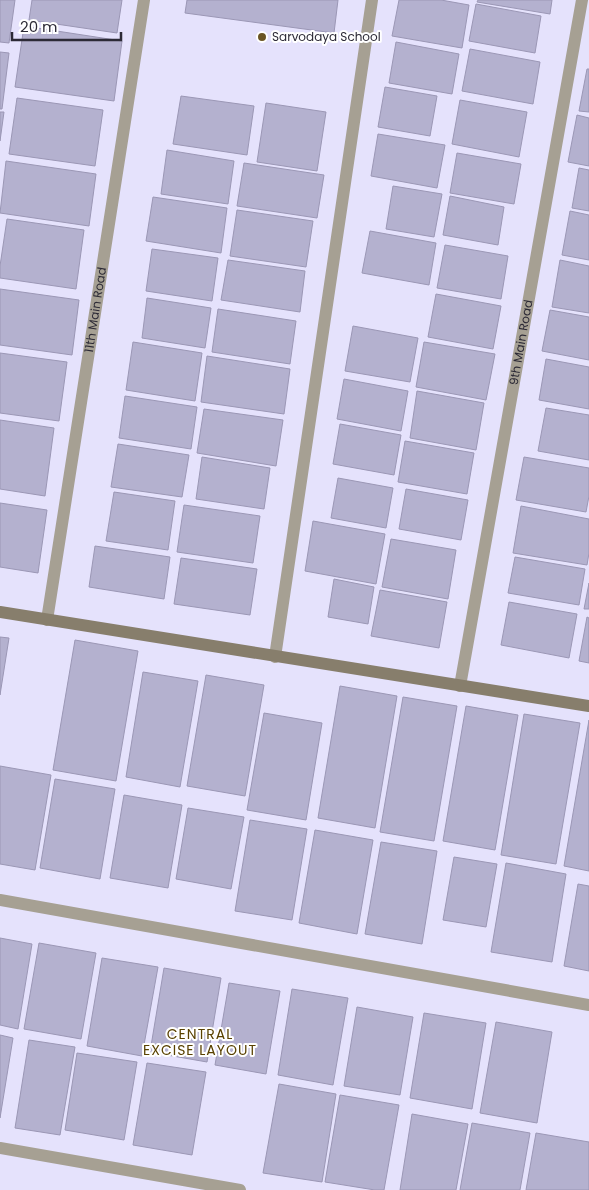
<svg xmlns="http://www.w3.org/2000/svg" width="589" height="1190" viewBox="0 0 589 1190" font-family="Poppins,sans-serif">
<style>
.building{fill:#b4b1cf;stroke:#9b97b5}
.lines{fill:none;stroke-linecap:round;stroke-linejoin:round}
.street{stroke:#a6a093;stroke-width:12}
.secondary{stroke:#877e6c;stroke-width:12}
.poi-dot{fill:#6a5423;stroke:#fff;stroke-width:2}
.labels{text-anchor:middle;stroke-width:4;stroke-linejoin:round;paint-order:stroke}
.poi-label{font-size:12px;fill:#2c2a36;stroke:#fff;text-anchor:start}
.street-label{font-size:12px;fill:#2c2a36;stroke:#fff}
.neighbourhood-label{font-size:14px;letter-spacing:1px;fill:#594100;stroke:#fff}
</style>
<rect width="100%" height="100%" fill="#e5e2fc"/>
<g class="building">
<polygon points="0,0 15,0 9,43 0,42"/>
<polygon points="32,0 122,0 117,33 29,20"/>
<polygon points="187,0 338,0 334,33 185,13"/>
<polygon points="399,0 441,0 469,5 462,48 392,36"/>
<polygon points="478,0 552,0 550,14 477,2"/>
<polygon points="476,4 541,16 535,53 469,41"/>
<polygon points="24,26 122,41 114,101 15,87"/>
<polygon points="396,42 459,54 452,94 389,83"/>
<polygon points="470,49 540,62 533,104 462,91"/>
<polygon points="0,52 9,53 2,109 0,109"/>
<polygon points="587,69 589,69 589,112 579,111"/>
<polygon points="385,87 437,96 430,136 378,127"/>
<polygon points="181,96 254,106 247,155 173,144"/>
<polygon points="17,98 103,110 95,166 9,154"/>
<polygon points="460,100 527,112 519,157 452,144"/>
<polygon points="266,103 326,112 317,171 257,162"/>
<polygon points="0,112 4,112 0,141"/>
<polygon points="577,115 589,118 589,166 568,162"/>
<polygon points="378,134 445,145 437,188 371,176"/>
<polygon points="167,150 234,161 228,204 161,194"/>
<polygon points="457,153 521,164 514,204 450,193"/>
<polygon points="6,161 96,174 89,226 0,213"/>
<polygon points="244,163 324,175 317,218 237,206"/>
<polygon points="579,168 589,170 589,211 572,208"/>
<polygon points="393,186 442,194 434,237 386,229"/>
<polygon points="450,196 504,207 498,245 443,235"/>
<polygon points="153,197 227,208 221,253 146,241"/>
<polygon points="237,210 313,221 306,267 230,256"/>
<polygon points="570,211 589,215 589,260 562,255"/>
<polygon points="7,219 84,230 76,289 0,278 0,266"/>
<polygon points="370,231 436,243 429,285 362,273"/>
<polygon points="445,245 508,256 501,299 437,288"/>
<polygon points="152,249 218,258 212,301 146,291"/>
<polygon points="228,260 305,271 300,312 221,300"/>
<polygon points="560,260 589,266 589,313 552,307"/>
<polygon points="0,289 79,300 72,355 0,345"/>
<polygon points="436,294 501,306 493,349 428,337"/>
<polygon points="147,298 211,308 205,348 142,338"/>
<polygon points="218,309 296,321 290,364 212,352"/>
<polygon points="550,310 589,317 589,360 542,351"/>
<polygon points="353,326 418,338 410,382 345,371"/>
<polygon points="133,342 202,353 195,401 126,390"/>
<polygon points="424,342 495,354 486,400 416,387"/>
<polygon points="0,353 67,362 59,421 0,413"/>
<polygon points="207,356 290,369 284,414 201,402"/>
<polygon points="546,359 589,367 589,409 539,400"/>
<polygon points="344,379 408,391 401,431 337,419"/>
<polygon points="417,391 484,403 476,450 410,438"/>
<polygon points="125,396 197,407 191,449 119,438"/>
<polygon points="546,408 589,415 589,460 538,451"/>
<polygon points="204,409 283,420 276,466 197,453"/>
<polygon points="0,420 54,428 45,496 0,489"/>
<polygon points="340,424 401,435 394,475 333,464"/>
<polygon points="405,441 474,453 467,494 398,482"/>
<polygon points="118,444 189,455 182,497 111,487"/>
<polygon points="202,457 270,468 264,509 196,499"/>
<polygon points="524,457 589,468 589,496 586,512 516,500"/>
<polygon points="338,478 393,488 386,528 331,518"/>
<polygon points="406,489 468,500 461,540 399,529"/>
<polygon points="114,492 175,501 168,550 106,541"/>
<polygon points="0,503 47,510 38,573 0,567"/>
<polygon points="184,505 260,516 253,563 177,552"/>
<polygon points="521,506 589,519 589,553 587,565 513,553"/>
<polygon points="313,521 385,534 376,584 305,571"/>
<polygon points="391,539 456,550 448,599 382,587"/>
<polygon points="95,546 170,557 164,599 89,587"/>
<polygon points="515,557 585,569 579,605 508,593"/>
<polygon points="181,558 257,569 250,615 174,604"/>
<polygon points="334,579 374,587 368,624 328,617"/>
<polygon points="589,583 589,609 584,609"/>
<polygon points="380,590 447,602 439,648 371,636"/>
<polygon points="509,602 577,614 569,658 501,645"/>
<polygon points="587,617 589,618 589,663 579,661"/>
<polygon points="0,637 9,638 0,695"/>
<polygon points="75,640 138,651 116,781 53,770"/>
<polygon points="143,672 198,681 180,787 126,777"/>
<polygon points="206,675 264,685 245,796 187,786"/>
<polygon points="340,686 397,696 375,828 318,818"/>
<polygon points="403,697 457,706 434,841 380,832"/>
<polygon points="466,706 518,715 495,850 443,841"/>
<polygon points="264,713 322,723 306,820 247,810"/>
<polygon points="524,714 580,723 556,864 501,855"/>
<polygon points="589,720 589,871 564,866"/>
<polygon points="0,766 51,775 35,870 0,864"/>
<polygon points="55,779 115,789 100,879 40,868"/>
<polygon points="124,795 182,805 168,888 110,878"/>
<polygon points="188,808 244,817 231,889 176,879"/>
<polygon points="250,820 307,829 292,920 235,911"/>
<polygon points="315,830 373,840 357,934 299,923"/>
<polygon points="381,842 437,851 422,944 365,934"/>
<polygon points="454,857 497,864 486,927 443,920"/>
<polygon points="506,863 566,874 552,962 491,952"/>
<polygon points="578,884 589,886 589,971 564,966"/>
<polygon points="0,938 32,944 18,1029 0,1025"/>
<polygon points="39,943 96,953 81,1039 24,1029"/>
<polygon points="102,958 158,967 142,1056 87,1046"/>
<polygon points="164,968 221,978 207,1062 150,1052"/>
<polygon points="229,983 280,991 266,1074 215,1065"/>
<polygon points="292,989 348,998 333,1085 278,1075"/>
<polygon points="357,1007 413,1017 400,1095 344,1086"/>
<polygon points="424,1013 486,1023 472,1109 410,1098"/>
<polygon points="496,1022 552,1032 537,1123 480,1113"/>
<polygon points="0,1035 13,1038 0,1118"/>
<polygon points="29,1040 75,1047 60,1135 15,1128"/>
<polygon points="77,1053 137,1062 124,1140 65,1130"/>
<polygon points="147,1063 206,1072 192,1155 133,1145"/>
<polygon points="279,1084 336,1094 322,1182 263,1173"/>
<polygon points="340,1095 399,1105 384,1190 375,1190 325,1182"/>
<polygon points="412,1114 468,1124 456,1190 400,1190"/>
<polygon points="472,1123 530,1133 520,1190 460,1190"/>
<polygon points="536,1133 589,1142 589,1190 526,1190"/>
</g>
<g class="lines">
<g class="street">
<path id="s1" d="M 47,620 L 144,0"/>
<polyline points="275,657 372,0"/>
<path id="s2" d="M 460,686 L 582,0"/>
<polyline points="0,900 589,1005"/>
<polyline points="0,1148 240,1190"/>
</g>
<polyline class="secondary" points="0,612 589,706"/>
</g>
<circle class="poi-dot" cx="262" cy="37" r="5"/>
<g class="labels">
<g class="poi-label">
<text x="272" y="41">Sarvodaya School</text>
</g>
<g class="street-label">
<text dy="4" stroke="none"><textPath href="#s1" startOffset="314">11th Main Road</textPath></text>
<text dy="4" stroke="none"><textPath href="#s2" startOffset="349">9th Main Road</textPath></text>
</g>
<g class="neighbourhood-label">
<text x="200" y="1039">CENTRAL<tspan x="200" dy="16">EXCISE LAYOUT</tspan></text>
</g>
</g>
<path d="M12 32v8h109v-8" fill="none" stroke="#2c2a36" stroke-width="2.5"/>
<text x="20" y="32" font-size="15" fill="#2c2a36" stroke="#ffffff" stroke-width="4" paint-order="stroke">20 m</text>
</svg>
